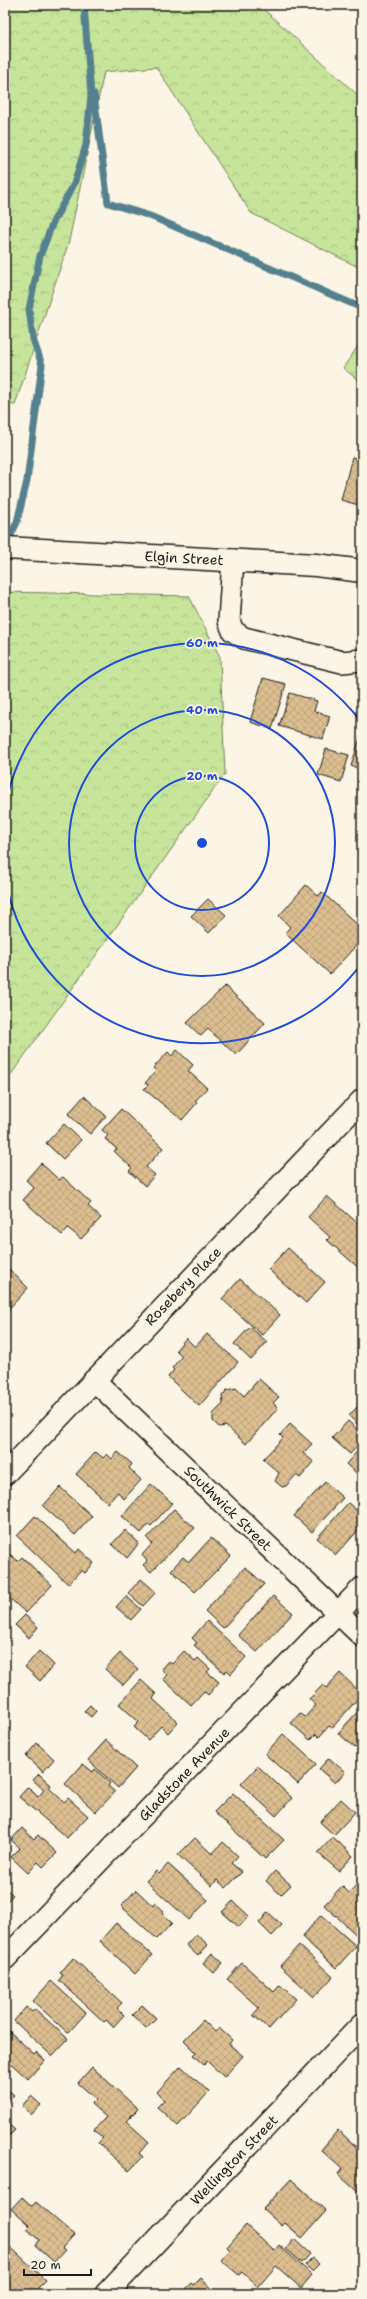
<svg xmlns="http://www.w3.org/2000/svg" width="367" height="2299" viewBox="0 0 367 2299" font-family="'Shantell Sans',sans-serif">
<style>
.forest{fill:url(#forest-crowns);stroke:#72805c}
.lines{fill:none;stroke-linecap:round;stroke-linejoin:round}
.stream{stroke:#55818f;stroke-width:7}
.building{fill:url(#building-cross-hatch);stroke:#1c1c1c}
.minor-casing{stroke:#1c1c1c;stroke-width:24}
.tertiary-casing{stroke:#1c1c1c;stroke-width:25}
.minor{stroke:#fcf5e5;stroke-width:21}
.tertiary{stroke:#fcf5e5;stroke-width:22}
.ring{fill:none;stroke:#1d4ed8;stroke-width:2}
.labels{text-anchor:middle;stroke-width:3.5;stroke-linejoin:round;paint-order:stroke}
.street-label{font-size:14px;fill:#1c1c1c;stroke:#fcf5e5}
.centre{fill:#1d4ed8;stroke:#fcf5e5;stroke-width:2}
.ring-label{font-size:12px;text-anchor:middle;font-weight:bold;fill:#1d4ed8;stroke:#fcf5e5;stroke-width:3.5;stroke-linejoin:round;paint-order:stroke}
</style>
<defs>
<pattern id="forest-crowns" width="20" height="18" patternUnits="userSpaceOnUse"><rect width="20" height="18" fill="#c7e49b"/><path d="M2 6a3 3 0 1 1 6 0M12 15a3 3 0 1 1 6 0" fill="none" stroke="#aac385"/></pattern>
<pattern id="building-cross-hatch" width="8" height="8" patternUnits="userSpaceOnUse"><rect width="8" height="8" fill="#dcbe90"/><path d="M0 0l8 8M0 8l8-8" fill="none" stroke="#bca37c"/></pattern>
</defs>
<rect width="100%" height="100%" fill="#fcf5e5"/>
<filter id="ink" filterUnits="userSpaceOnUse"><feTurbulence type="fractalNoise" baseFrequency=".025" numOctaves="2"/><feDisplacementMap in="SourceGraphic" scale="8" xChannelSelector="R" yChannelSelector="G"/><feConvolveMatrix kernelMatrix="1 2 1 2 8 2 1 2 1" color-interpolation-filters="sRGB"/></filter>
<g filter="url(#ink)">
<g class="forest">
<polygon points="5,5 259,5 362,99 362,269 251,213 156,67 104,72 69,241 15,405 5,404"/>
<polygon points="362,340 362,383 343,368"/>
<polygon points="5,592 189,596 220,657 225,774 5,1083"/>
</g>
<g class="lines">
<g class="stream">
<polyline points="94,94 108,203 150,216 362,308"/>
<polyline points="6,546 17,522 27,481 42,365 33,339 29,309 33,290 40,256 53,222 74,184 86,145 91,95 84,5"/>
</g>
</g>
<g class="building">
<polygon points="352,457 362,460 362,506 341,500"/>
<polygon points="263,678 286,684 272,729 250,722"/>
<polygon points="290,693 317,701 314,711 330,716 323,739 279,726"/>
<polygon points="362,732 362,769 351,766"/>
<polygon points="326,749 349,755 341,782 318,775"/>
<polygon points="306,885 318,896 322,892 362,929 362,939 330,974 285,933 290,927 279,916"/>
<polygon points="208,899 226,915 209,933 191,916"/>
<polygon points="225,986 265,1023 236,1055 208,1029 201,1036 187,1023"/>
<polygon points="177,1050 193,1065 188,1071 207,1088 195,1101 197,1103 182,1120 144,1089 148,1085 145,1083 156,1071 153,1068 168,1052 172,1056"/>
<polygon points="84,1096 106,1116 90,1134 68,1114"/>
<polygon points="121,1109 163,1148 146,1167 155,1175 145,1186 129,1171 132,1168 114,1151 117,1149 105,1139 108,1135 102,1130"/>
<polygon points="64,1124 81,1140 63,1159 46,1143"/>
<polygon points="41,1163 59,1180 63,1177 91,1203 88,1206 101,1218 81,1239 68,1228 62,1235 23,1200 34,1188 26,1180"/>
<polygon points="327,1196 362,1227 362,1233 359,1236 362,1238 361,1270 327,1240 330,1237 308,1217"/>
<polygon points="288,1248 325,1282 306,1303 268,1269"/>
<polygon points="5,1265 28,1288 5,1313"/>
<polygon points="240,1279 280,1315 262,1335 222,1299"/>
<polygon points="250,1327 267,1342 251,1360 234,1344"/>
<polygon points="207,1334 238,1362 199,1406 168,1377 174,1370 172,1368 182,1356 176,1350 186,1338 195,1347"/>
<polygon points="259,1379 279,1397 273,1403 278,1408 246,1444 226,1426 219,1427 213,1421 213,1414 223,1404 222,1396 227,1390 236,1388 244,1396"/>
<polygon points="357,1407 362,1412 362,1428 349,1416"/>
<polygon points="348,1421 362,1434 362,1441 350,1454 332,1438"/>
<polygon points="290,1424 312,1444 303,1453 314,1462 300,1478 296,1475 286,1486 282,1487 275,1481 279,1473 263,1459 283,1438 280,1435"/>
<polygon points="362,1446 362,1478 346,1464"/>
<polygon points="96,1452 103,1458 107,1454 112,1459 118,1452 132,1464 129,1468 141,1480 124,1499 118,1492 108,1503 76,1474"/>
<polygon points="325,1482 343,1498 312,1532 294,1516"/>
<polygon points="151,1484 172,1503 151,1526 149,1524 141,1533 122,1516"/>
<polygon points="60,1487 92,1516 75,1535 43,1506"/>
<polygon points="348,1503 362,1515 362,1526 336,1555 317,1538"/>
<polygon points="174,1509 195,1528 151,1572 143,1565 147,1561 142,1555 152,1544 147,1538"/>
<polygon points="35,1516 76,1553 79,1549 94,1563 85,1573 81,1570 68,1584 17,1536"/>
<polygon points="125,1530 139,1543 127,1558 112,1544"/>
<polygon points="211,1538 231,1556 195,1592 171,1570 183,1557 189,1562"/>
<polygon points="7,1552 18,1561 22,1557 52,1585 26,1613 5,1594 5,1554"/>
<polygon points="245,1567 264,1584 223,1628 205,1611"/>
<polygon points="141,1579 156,1592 143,1606 128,1593"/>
<polygon points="126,1596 141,1609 131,1620 116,1607"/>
<polygon points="273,1596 293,1613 257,1652 238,1635"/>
<polygon points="25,1615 38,1627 29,1638 15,1625"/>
<polygon points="207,1621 246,1657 231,1674 227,1670 224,1673 194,1645 197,1643 192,1638"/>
<polygon points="39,1651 54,1665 40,1681 25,1667"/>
<polygon points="184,1651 195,1661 198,1658 210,1669 207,1672 219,1682 208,1695 204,1691 191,1705 163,1679 167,1675 161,1669 168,1661 172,1664"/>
<polygon points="120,1653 138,1669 123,1685 105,1669"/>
<polygon points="340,1673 362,1694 332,1728 329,1726 319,1737 316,1734 310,1740 291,1723 300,1713 305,1717 316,1705 309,1699 323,1685 326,1688"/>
<polygon points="141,1680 156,1694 153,1699 178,1722 168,1733 161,1726 148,1740 134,1727 139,1722 119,1704"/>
<polygon points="90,1705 96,1711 91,1717 84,1711"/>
<polygon points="362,1707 362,1740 355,1748 338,1733"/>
<polygon points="283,1734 316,1764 298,1784 265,1754"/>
<polygon points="106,1740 136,1768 118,1788 88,1760"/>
<polygon points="37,1743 54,1759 43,1772 26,1756"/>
<polygon points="329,1758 345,1772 335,1783 319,1769"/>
<polygon points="83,1764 93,1772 95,1769 110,1783 108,1786 115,1792 96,1812 65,1784"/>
<polygon points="258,1766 292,1798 276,1816 241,1784"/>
<polygon points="39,1774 51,1785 49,1788 64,1802 68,1798 88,1816 67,1838 19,1797 28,1787 38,1797 44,1790 33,1780"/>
<polygon points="233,1793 284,1840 265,1859 214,1812"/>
<polygon points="341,1799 355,1812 334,1835 320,1822"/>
<polygon points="22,1828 34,1839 38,1835 57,1853 43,1867 38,1862 28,1873 11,1857 20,1848 11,1840"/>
<polygon points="333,1837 353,1856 339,1871 318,1853"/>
<polygon points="195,1838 212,1854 223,1842 238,1856 231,1863 242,1872 226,1888 217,1880 212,1886 178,1855"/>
<polygon points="168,1864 208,1900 189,1920 146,1881 156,1871 159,1874"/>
<polygon points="275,1871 291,1885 281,1895 266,1881"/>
<polygon points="358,1883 362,1886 362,1940 324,1905 342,1886 349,1893"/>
<polygon points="5,1888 13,1895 5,1903"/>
<polygon points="136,1890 153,1906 155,1903 164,1911 162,1914 172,1923 157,1939 121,1906"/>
<polygon points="233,1901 249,1916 239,1927 222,1912"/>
<polygon points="268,1912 282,1925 272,1936 259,1923"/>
<polygon points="321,1915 356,1946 336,1968 302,1937"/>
<polygon points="116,1923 152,1955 135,1974 100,1941"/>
<polygon points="196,1934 208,1945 198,1956 186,1945"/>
<polygon points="299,1945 333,1977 314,1997 280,1966"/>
<polygon points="212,1953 223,1963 214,1973 203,1963"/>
<polygon points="73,1958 122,2003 117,2008 124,2015 113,2027 106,2020 104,2022 59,1980 63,1975 60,1973"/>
<polygon points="242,1963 274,1992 280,1985 296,1999 269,2029 253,2015 259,2008 227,1979"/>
<polygon points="51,1981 86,2013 68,2033 33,2001"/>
<polygon points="142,2005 156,2018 146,2028 132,2015"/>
<polygon points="26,2007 32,2012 35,2009 68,2039 52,2056 14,2021"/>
<polygon points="203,2020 215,2032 219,2028 232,2040 229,2044 243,2056 224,2077 207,2061 204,2065 193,2055 196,2052 184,2040"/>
<polygon points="9,2031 34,2054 36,2052 45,2060 28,2079 5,2058 5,2035"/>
<polygon points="181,2066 209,2092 178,2126 157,2107 164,2100 157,2092"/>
<polygon points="92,2067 138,2109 126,2121 149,2142 139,2153 143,2157 129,2171 98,2143 103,2138 94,2130 106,2117 91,2104 96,2099 78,2083"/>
<polygon points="5,2087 14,2095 5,2105"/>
<polygon points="31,2096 41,2105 31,2115 22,2106"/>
<polygon points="7,2123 15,2130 9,2136 5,2133"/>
<polygon points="338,2130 362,2152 362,2196 338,2174 342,2169 321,2150"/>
<polygon points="291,2179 326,2211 302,2238 285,2223 282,2226 263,2209"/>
<polygon points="22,2197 32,2206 36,2202 74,2235 62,2248 65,2250 54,2262 35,2245 39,2240 27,2229 30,2226 11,2209"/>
<polygon points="246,2225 274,2251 279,2245 312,2275 301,2288 276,2266 258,2287 242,2272 239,2275 221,2260 230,2250 227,2247"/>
<polygon points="294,2239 310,2254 302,2263 286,2249"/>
<polygon points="5,2242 46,2280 32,2294 5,2294"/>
<polygon points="312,2258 319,2264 312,2271 305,2265"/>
<polygon points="201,2278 218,2294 181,2294 192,2283 194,2285"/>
</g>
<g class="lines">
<defs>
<g id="minor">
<polyline points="233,560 229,621 233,631 244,638 342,662 362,660"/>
<polyline points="94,1380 362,1636"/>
<polyline points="5,1474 362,1100"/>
<polyline points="5,1959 362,1588"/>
</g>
<g id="tertiary">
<polyline points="5,548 316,565 362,571"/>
<polyline points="106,2294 362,2025"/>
</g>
</defs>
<use href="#minor" class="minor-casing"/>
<use href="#tertiary" class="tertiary-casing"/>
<use href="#minor" class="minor"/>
<use href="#tertiary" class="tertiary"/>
</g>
</g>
<g class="ring">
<circle cx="202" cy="843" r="67"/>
<circle cx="202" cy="843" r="133"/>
<path d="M362 963A200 200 0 0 1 5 878M5 808A200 200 0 0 1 362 723"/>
</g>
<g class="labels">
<g class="street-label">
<text transform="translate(184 558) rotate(3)" y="5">Elgin Street</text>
<text transform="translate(183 1286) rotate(-46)" y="5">Rosebery Place</text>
<text transform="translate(228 1508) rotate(44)" y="5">Southwick Street</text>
<text transform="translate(184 1774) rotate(-46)" y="5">Gladstone Avenue</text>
<text transform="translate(234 2160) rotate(-46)" y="5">Wellington Street</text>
</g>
</g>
<circle cx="202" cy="843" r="6" class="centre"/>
<g class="ring-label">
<text x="202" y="647">60 m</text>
<text x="202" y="714">40 m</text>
<text x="202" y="780">20 m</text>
</g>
<rect width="367" height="2299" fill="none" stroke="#fcf5e5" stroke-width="20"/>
<rect x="10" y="10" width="347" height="2279" fill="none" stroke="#1c1c1c" stroke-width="1.5" filter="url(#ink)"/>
<path d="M24 2269v6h67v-6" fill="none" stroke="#1c1c1c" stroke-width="2"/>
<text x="30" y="2269" font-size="12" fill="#1c1c1c" stroke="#fcf5e5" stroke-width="3" paint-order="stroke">20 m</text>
</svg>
